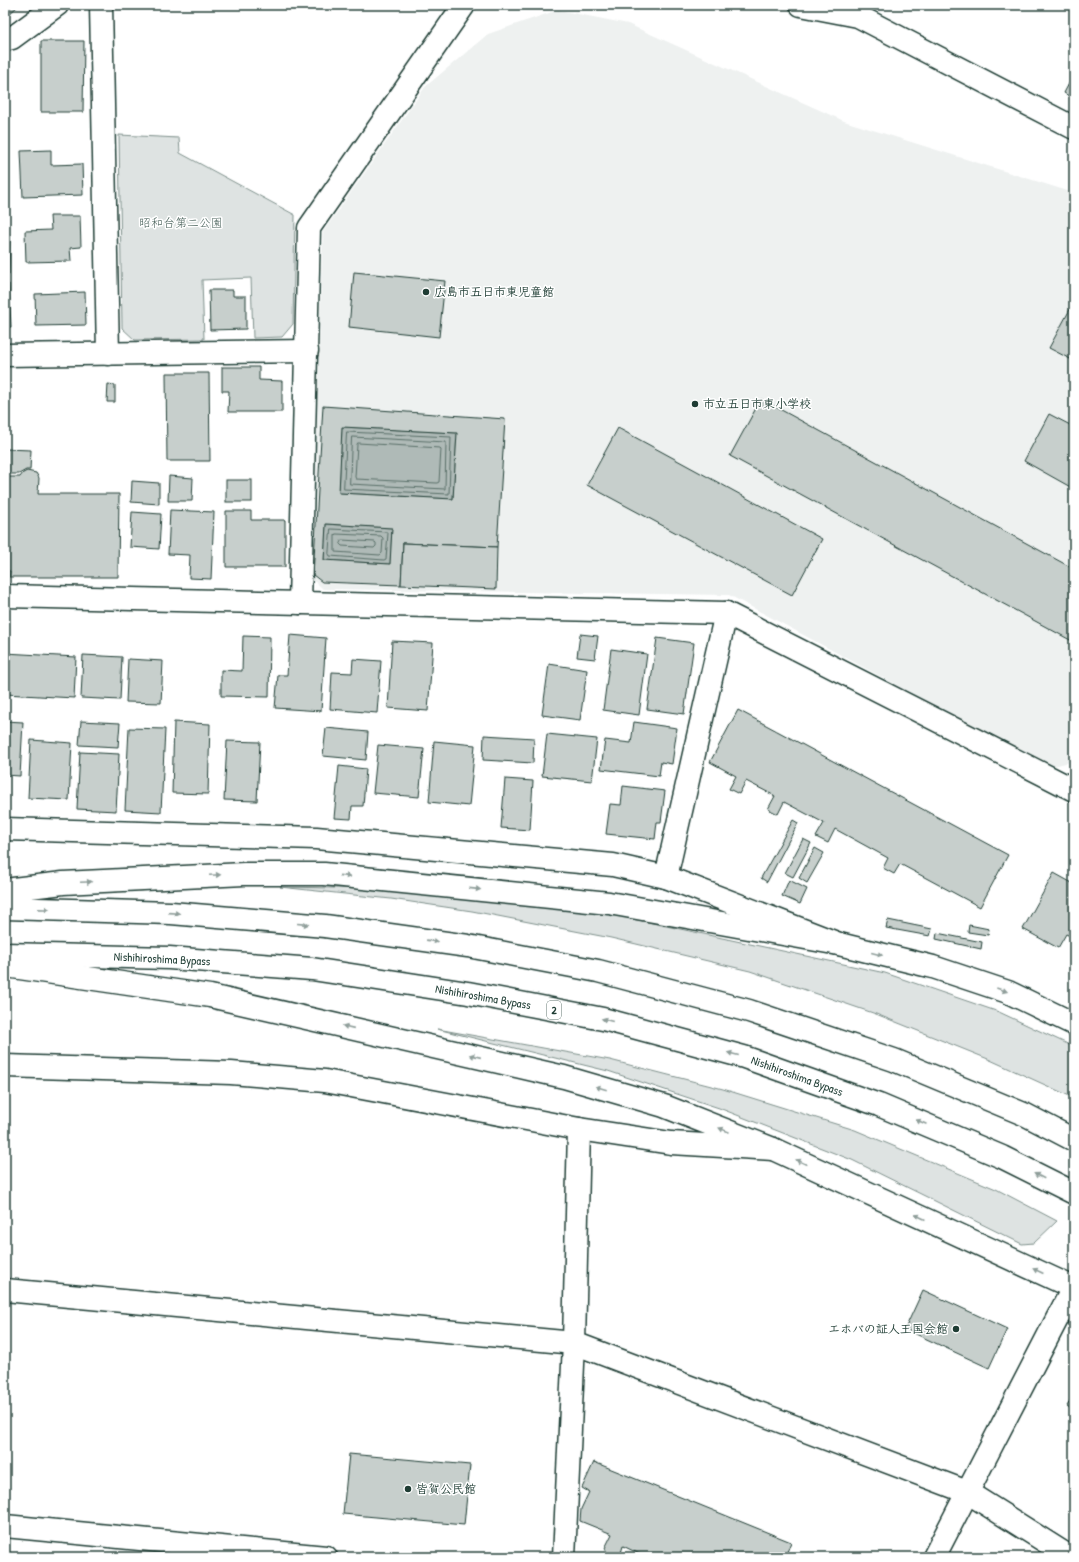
<svg xmlns="http://www.w3.org/2000/svg" width="1079" height="1562" viewBox="0 0 1079 1562" font-family="'Patrick Hand','Klee One',sans-serif">
<style>
.built{fill:#eef1f0}
.green{fill:#dee3e2;stroke:#7e908b}
.water{fill:#afbab7;stroke:#758883}
.lines{fill:none;stroke-linecap:round;stroke-linejoin:round}
.shore{stroke:#596f68;stroke-width:1}
.building{fill:#c7cfcc;stroke:#1f3d34;fill-rule:evenodd}
.minor-casing{stroke:#1f3d34;stroke-width:25}
.highway-casing{stroke:#1f3d34;stroke-width:25}
.minor{stroke:#fff;stroke-width:22}
.highway{stroke:#fff;stroke-width:22}
.oneway{fill:#8f9e9a}
.poi-dot{fill:#1f3d34;stroke:#fff;stroke-width:1.5}
.labels{text-anchor:middle;stroke-width:3;stroke-linejoin:round;paint-order:stroke}
.shield{fill:#fff;stroke:#627771;stroke-width:1}
.shield-label{font-size:11px;font-weight:bold;fill:#1f3d34}
.park-label{font-size:12px;fill:#455e57;stroke:#fff}
.poi-label{font-size:12px;font-weight:bold;fill:#1f3d34;stroke:#fff;text-anchor:start}
.street-label{font-size:12px;fill:#1f3d34;stroke:#fff}
</style>
<rect width="100%" height="100%" fill="#fff"/>
<filter id="ink" filterUnits="userSpaceOnUse"><feTurbulence type="fractalNoise" baseFrequency=".025" numOctaves="2"/><feDisplacementMap in="SourceGraphic" scale="8" xChannelSelector="R" yChannelSelector="G"/><feConvolveMatrix kernelMatrix="1 2 1 2 8 2 1 2 1" color-interpolation-filters="sRGB"/></filter>
<g filter="url(#ink)">
<polygon class="built" points="558,10 628,24 844,121 1074,193 1074,755 1070,762 1049,767 729,595 323,589 310,577 323,232 425,87 488,34"/>
<g class="green">
<polygon points="119,135 179,138 180,153 295,215 293,324 282,337 253,338 251,278 202,280 204,339 135,340 122,328"/>
<polygon points="280,887 392,889 615,915 885,973 999,1012 1074,1047 1074,1098 988,1059 876,1014 750,971 611,938 472,911 391,899"/>
<polygon points="437,1029 610,1060 723,1089 855,1130 996,1189 1057,1221 1034,1243 1022,1244 852,1160 719,1108 608,1071"/>
</g>
<g class="water">
<polygon points="342,427 457,433 453,499 339,493"/>
<polygon points="326,524 392,528 390,564 324,560"/>
</g>
<g class="lines">
<g class="shore">
<polygon points="347,432 451,437 449,494 344,489"/>
<polygon points="352,437 446,442 445,489 350,484"/>
<polygon points="358,443 440,448 441,449 439,482 437,483 356,479 355,477 357,445"/>
<polygon points="331,529 387,532 388,533 386,559 384,560 330,556 329,554"/>
<polygon points="336,534 381,536 383,538 382,553 380,555 335,552 335,536"/>
<polygon points="342,540 375,542 376,543 376,546 374,548 342,546 340,544"/>
</g>
</g>
<g class="building">
<polygon points="5,5 19,5 5,18"/>
<polygon points="41,41 84,41 83,112 41,112"/>
<polygon points="1074,74 1074,99 1064,93"/>
<polygon points="6,127 7,186 5,186 5,127"/>
<polygon points="51,150 51,165 82,164 83,195 23,197 21,151"/>
<polygon points="5,199 8,199 7,233 5,232"/>
<polygon points="50,216 80,216 81,247 70,248 71,261 26,262 25,231 51,230"/>
<polygon points="5,236 10,236 9,274 5,274"/>
<polygon points="354,272 445,281 439,337 349,327"/>
<polygon points="5,284 9,284 11,327 5,327"/>
<polygon points="209,290 233,290 233,296 246,296 246,329 210,330"/>
<polygon points="85,292 86,325 36,326 35,294"/>
<polygon points="1074,302 1074,361 1049,348"/>
<polygon points="222,367 259,367 259,380 282,381 282,412 228,412 229,391 222,391"/>
<polygon points="166,373 209,373 210,461 167,461"/>
<polygon points="5,384 7,384 5,467"/>
<polygon points="108,384 115,385 115,402 107,402"/>
<polygon points="761,399 1074,569 1074,638 1072,641 730,456"/>
<path d="M 323,406 L 505,419 L 497,547 L 403,543 L 401,585 L 322,582 L 313,575 ZM 342,427 L 457,433 L 453,499 L 339,493 ZM 326,524 L 392,528 L 390,564 L 324,560 Z"/>
<polygon points="1049,414 1074,427 1074,489 1024,461"/>
<polygon points="618,428 822,539 792,595 587,485"/>
<polygon points="6,449 31,450 30,470 26,470 19,474 5,474"/>
<polygon points="27,471 36,473 39,478 38,494 119,494 118,577 9,577 10,571 5,571 5,477 20,477 23,473"/>
<polygon points="169,476 193,478 192,501 168,501"/>
<rect x="226" y="480" width="26" height="22"/>
<polygon points="132,481 159,483 159,504 131,502"/>
<polygon points="170,510 214,512 211,579 189,578 190,555 168,554"/>
<polygon points="226,511 251,511 251,520 285,520 285,567 226,567"/>
<polygon points="132,512 161,514 159,549 130,547"/>
<polygon points="403,543 497,547 496,589 401,585"/>
<polygon points="580,634 598,636 595,659 577,657"/>
<polygon points="290,635 326,638 321,711 275,708 278,675 287,675"/>
<polygon points="243,636 270,637 269,697 221,696 221,670 242,671"/>
<polygon points="657,638 694,643 684,714 647,709"/>
<polygon points="392,641 433,643 428,711 388,708"/>
<polygon points="611,649 647,654 639,715 603,710"/>
<polygon points="5,653 76,657 74,698 5,694"/>
<polygon points="83,655 122,657 120,700 81,698"/>
<polygon points="128,659 163,661 161,703 126,702"/>
<polygon points="353,659 381,661 377,713 330,709 332,672 352,673"/>
<polygon points="549,664 587,670 580,720 542,715"/>
<polygon points="738,710 1008,855 980,907 900,864 894,874 883,868 888,858 835,829 828,843 816,837 824,823 784,802 778,814 768,809 775,796 746,781 739,794 729,789 736,776 710,762"/>
<polygon points="5,721 23,722 20,776 5,775"/>
<polygon points="81,721 120,723 118,747 79,745"/>
<polygon points="174,722 210,724 208,794 172,793"/>
<polygon points="634,722 677,728 672,764 661,762 659,776 601,769 605,740 631,743"/>
<polygon points="129,728 165,729 161,812 125,810"/>
<polygon points="326,728 368,732 366,760 323,756"/>
<polygon points="547,734 597,739 592,781 542,776"/>
<polygon points="484,735 534,738 533,763 483,760"/>
<polygon points="31,740 72,743 69,800 28,798"/>
<polygon points="227,741 260,742 257,801 224,800"/>
<polygon points="434,741 475,745 469,806 429,802"/>
<polygon points="378,745 424,749 419,797 373,793"/>
<polygon points="80,752 119,754 116,811 77,809"/>
<polygon points="339,766 366,769 363,806 352,806 351,819 334,818"/>
<polygon points="505,779 533,781 530,830 501,828"/>
<polygon points="623,786 665,791 661,822 657,822 655,839 606,834 610,804 621,805"/>
<polygon points="793,820 798,823 767,882 761,878"/>
<polygon points="803,839 811,843 793,877 785,873"/>
<polygon points="815,848 824,853 807,883 799,878"/>
<polygon points="1054,873 1074,884 1074,938 1066,934 1058,948 1023,929"/>
<polygon points="789,880 807,889 800,904 782,896"/>
<polygon points="888,920 932,929 930,936 886,928"/>
<polygon points="969,925 989,929 988,935 968,932"/>
<polygon points="937,933 982,942 981,949 936,939"/>
<polygon points="923,1290 1007,1329 989,1368 905,1329"/>
<polygon points="1074,1396 1074,1411 1067,1406"/>
<polygon points="349,1454 470,1465 464,1525 343,1514"/>
<polygon points="594,1462 791,1542 785,1557 646,1557 623,1546 621,1553 615,1557 608,1555 605,1548 612,1534 580,1521 581,1509 589,1492 582,1488"/>
</g>
<g class="lines">
<defs>
<g id="minor">
<polyline points="101,5 108,354"/>
<polyline points="801,5 858,16 1074,128"/>
<polyline points="5,40 12,38 57,5"/>
<polyline points="5,355 307,351"/>
<polyline points="5,596 726,613 1074,790"/>
<polyline points="300,603 309,228 464,5"/>
<polyline points="5,829 316,838 613,865 666,877 839,944 933,967 1008,992 1074,1024"/>
<polyline points="666,877 726,613"/>
<polyline points="5,1066 231,1073 325,1081 579,1129 671,1143 773,1149 1074,1288"/>
<polyline points="5,1290 574,1343 967,1492 1070,1557"/>
<polyline points="5,1526 326,1557"/>
<polyline points="564,1557 574,1343 579,1129"/>
<polyline points="934,1557 1074,1286"/>
</g>
<g id="highway">
<polyline points="5,890 63,883 244,874 324,874 609,903 839,944"/>
<polyline points="5,908 171,913 325,926 468,946 598,971 749,1011 894,1060 1026,1115 1074,1140"/>
<polyline points="5,954 169,958 312,969 468,993 603,1019 744,1057 879,1105 1002,1157 1074,1193"/>
<polyline points="6,966 210,996 564,1077 664,1106 773,1149"/>
</g>
</defs>
<use href="#minor" class="minor-casing"/>
<use href="#highway" class="highway-casing"/>
<use href="#minor" class="minor"/>
<use href="#highway" class="highway"/>
</g>
<defs><path id="oneway-solid" d="M-6-.8H1V-3.2L6.5 0L1 3.2V.8H-6Z"/></defs>
<g class="oneway">
<use href="#oneway-solid" transform="translate(215 875) rotate(-3)"/>
<use href="#oneway-solid" transform="translate(345 876) rotate(6)"/>
<use href="#oneway-solid" transform="translate(86 882) rotate(-3)"/>
<use href="#oneway-solid" transform="translate(475 889) rotate(6)"/>
<use href="#oneway-solid" transform="translate(44 909) rotate(1)"/>
<use href="#oneway-solid" transform="translate(174 913) rotate(4)"/>
<use href="#oneway-solid" transform="translate(303 924) rotate(5)"/>
<use href="#oneway-solid" transform="translate(432 941) rotate(8)"/>
<use href="#oneway-solid" transform="translate(877 954) rotate(14)"/>
<use href="#oneway-solid" transform="translate(1002 990) rotate(19)"/>
<use href="#oneway-solid" transform="translate(607 1020) rotate(-166)"/>
<use href="#oneway-solid" transform="translate(348 1027) rotate(-167)"/>
<use href="#oneway-solid" transform="translate(733 1054) rotate(-165)"/>
<use href="#oneway-solid" transform="translate(475 1056) rotate(-167)"/>
<use href="#oneway-solid" transform="translate(601 1088) rotate(-164)"/>
<use href="#oneway-solid" transform="translate(921 1122) rotate(-157)"/>
<use href="#oneway-solid" transform="translate(724 1130) rotate(-158)"/>
<use href="#oneway-solid" transform="translate(801 1162) rotate(-155)"/>
<use href="#oneway-solid" transform="translate(1039 1176) rotate(-153)"/>
<use href="#oneway-solid" transform="translate(920 1217) rotate(-155)"/>
<use href="#oneway-solid" transform="translate(1038 1271) rotate(-155)"/>
</g>
</g>
<g class="poi-dot">
<circle cx="426" cy="292" r="4"/>
<circle cx="695" cy="404" r="4"/>
<circle cx="956" cy="1329" r="4"/>
<circle cx="408" cy="1489" r="4"/>
</g>
<g class="labels">
<rect class="shield" x="547" y="1001" width="14" height="18" rx="3"/>
<g class="shield-label">
<text x="554" y="1014">2</text>
</g>
<g class="park-label">
<text x="181" y="227">昭和台第二公園</text>
</g>
<g class="poi-label">
<text x="434" y="296">広島市五日市東児童館</text>
<text x="703" y="408">市立五日市東小学校</text>
<text x="948" y="1333" text-anchor="end">エホバの証人王国会館</text>
<text x="416" y="1493">皆賀公民館</text>
</g>
<g class="street-label">
<text transform="translate(162 959) rotate(3)" y="4">Nishihiroshima Bypass</text>
<text transform="translate(483 997) rotate(10)" y="4">Nishihiroshima Bypass</text>
<text transform="translate(797 1076) rotate(20)" y="4">Nishihiroshima Bypass</text>
</g>
</g>
<rect width="1079" height="1562" fill="none" stroke="#fff" stroke-width="20"/>
<rect x="10" y="10" width="1059" height="1542" fill="none" stroke="#1f3d34" stroke-width="1.5" filter="url(#ink)"/>
</svg>
